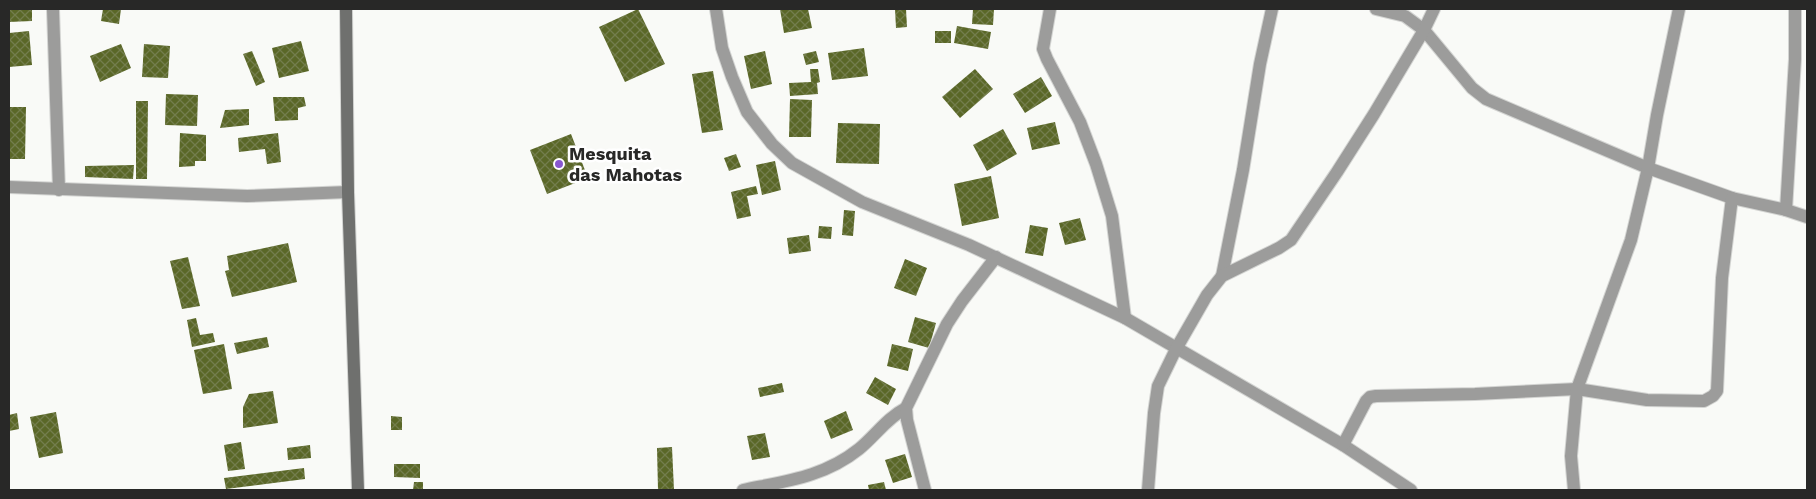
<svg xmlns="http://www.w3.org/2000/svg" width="1816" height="499" viewBox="0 0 1816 499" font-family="'Work Sans',sans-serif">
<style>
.building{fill:url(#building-cross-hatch)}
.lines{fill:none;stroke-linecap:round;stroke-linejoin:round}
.street-casing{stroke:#d3d4d2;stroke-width:14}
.secondary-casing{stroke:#d3d4d2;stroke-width:14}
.street{stroke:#9c9c9b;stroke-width:12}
.secondary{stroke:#6f706e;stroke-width:12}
.poi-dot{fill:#8857d0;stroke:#fff;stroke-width:2}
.labels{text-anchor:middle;stroke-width:5;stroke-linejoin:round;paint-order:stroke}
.poi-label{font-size:18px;font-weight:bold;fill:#282827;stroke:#fff;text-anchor:start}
</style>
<defs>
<pattern id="building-cross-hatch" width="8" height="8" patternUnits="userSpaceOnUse" patternTransform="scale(1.25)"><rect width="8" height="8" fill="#5a6727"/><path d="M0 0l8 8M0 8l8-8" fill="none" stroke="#737d4d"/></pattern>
</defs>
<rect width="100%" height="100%" fill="#f9faf7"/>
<g class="building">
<polygon points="9,9 32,9 32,21 9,22"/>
<polygon points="103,9 121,9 119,24 101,21"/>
<polygon points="638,9 665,64 625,82 599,27"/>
<polygon points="780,9 808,9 812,28 784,33"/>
<polygon points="895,9 906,9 907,27 896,28"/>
<polygon points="973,9 994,9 993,25 972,24"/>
<polygon points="957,26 991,32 988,49 954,43"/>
<polygon points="29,31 32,65 9,67 9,33"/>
<rect x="935" y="31" width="16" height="12"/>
<polygon points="301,41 309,71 279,78 272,48"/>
<polygon points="121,44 131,68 100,82 90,56"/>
<polygon points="144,44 170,46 168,78 142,77"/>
<polygon points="864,48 868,76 832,80 828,53"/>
<polygon points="252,51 265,82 256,86 243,54"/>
<polygon points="765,51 772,84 751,89 744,56"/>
<polygon points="816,51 819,62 806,65 803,54"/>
<polygon points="810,69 818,69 820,82 817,83 818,94 790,96 789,83 811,82"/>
<polygon points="975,69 993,89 960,118 942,97"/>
<polygon points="713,71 723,130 702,133 692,74"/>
<polygon points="1041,77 1052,96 1025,113 1013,94"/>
<polygon points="166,94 198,95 197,126 165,125"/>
<polygon points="273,97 304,97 306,106 298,108 298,120 275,121"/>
<polygon points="790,99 812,100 811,137 789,137"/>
<polygon points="136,101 148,101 147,179 136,179"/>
<polygon points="9,107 26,107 25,159 9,159"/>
<polygon points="249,109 249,125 220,128 225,110"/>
<polygon points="1055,122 1060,144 1032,150 1027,128"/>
<polygon points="838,123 880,124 879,164 836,163"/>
<polygon points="1003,129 1017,154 987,171 973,145"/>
<polygon points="180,133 206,135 206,161 195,161 195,166 179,167"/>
<polygon points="278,133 281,162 267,164 265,149 239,152 238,138"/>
<polygon points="571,134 588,178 547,194 530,150"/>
<polygon points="736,154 741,167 729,171 724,158"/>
<polygon points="775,161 781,190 762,195 756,165"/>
<polygon points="134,165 133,179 85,177 85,166"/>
<polygon points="991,176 999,218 962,226 954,184"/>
<polygon points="756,186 758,194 747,196 751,216 737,219 731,192"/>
<polygon points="844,210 855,211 853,236 842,235"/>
<polygon points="1080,218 1086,240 1065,245 1059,223"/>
<polygon points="1030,225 1048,228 1043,256 1025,253"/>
<polygon points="819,226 832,227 831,239 818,238"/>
<polygon points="809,235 811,251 789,254 787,238"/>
<polygon points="288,243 297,282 232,297 225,271 229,270 227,256"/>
<polygon points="188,257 200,306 182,309 170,261"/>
<polygon points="905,259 927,268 916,296 894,288"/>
<polygon points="915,317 936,323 929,348 908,342"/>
<polygon points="196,318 200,335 213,333 215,342 192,347 187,320"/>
<polygon points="267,337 269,347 237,354 234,343"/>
<polygon points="224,344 232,389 203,394 194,350"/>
<polygon points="892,344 913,349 908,371 887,366"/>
<polygon points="875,377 896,389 888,405 866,393"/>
<polygon points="782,383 784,392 760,397 758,388"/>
<polygon points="273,391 278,423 243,428 243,407 249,394"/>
<polygon points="846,411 853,430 831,439 824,421"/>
<polygon points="56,412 63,453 39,458 30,417"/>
<polygon points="17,413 19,429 9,431 9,415"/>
<polygon points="391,416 402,417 402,430 391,430"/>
<polygon points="765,433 770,457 752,460 747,436"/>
<polygon points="241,442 245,469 228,471 224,445"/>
<polygon points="310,445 311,458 288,460 287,448"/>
<polygon points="672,447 674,490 658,490 657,448"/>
<polygon points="905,454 912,477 893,483 885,460"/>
<polygon points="394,464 420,464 420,478 394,477"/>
<polygon points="304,468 305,479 226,489 224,478"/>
<polygon points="414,482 423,482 423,490 413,490"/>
<polygon points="884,482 886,490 869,490 868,485"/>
</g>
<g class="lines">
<defs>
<g id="street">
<polyline points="53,9 59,190"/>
<polyline points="716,9 722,48 732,77 747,112 772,144 792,163 862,202 969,245 1125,318 1343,445 1411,490"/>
<polyline points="1050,9 1043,49 1047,59 1080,122 1096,164 1112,216 1125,318"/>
<polyline points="1376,9 1405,16 1424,30 1472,88 1486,99 1648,168 1732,198 1786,210 1807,217"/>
<polyline points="9,187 247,196 348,192"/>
<polyline points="1786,210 1795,59 1795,9"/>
<polyline points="1222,276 1243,170 1260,64 1272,9"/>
<polyline points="1343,445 1366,401 1370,397 1376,396 1475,394 1577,389 1647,400 1704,401 1713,396 1717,391 1722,278 1732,198"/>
<path d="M 743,490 C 786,481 824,477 859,449 C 875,436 887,418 906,408"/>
<polyline points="925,490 907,420 906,408 947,324 962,301 996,257"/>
<polyline points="1148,490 1154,413 1158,386 1176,349 1207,295 1222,276 1279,248 1291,240 1337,172 1374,114 1424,30 1434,9"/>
<polyline points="1574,490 1571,456 1577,389 1631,240 1648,168 1657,115 1679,9"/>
</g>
<polyline id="secondary" points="346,9 348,192 358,490"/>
</defs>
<use href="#street" class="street-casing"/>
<use href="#secondary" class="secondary-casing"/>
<use href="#street" class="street"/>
<use href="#secondary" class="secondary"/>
</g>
<circle class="poi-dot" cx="559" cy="164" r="5"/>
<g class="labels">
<g class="poi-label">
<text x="569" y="160">Mesquita<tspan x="569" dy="21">das Mahotas</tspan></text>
</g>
</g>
<rect width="1816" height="499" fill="none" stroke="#282827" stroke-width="20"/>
</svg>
